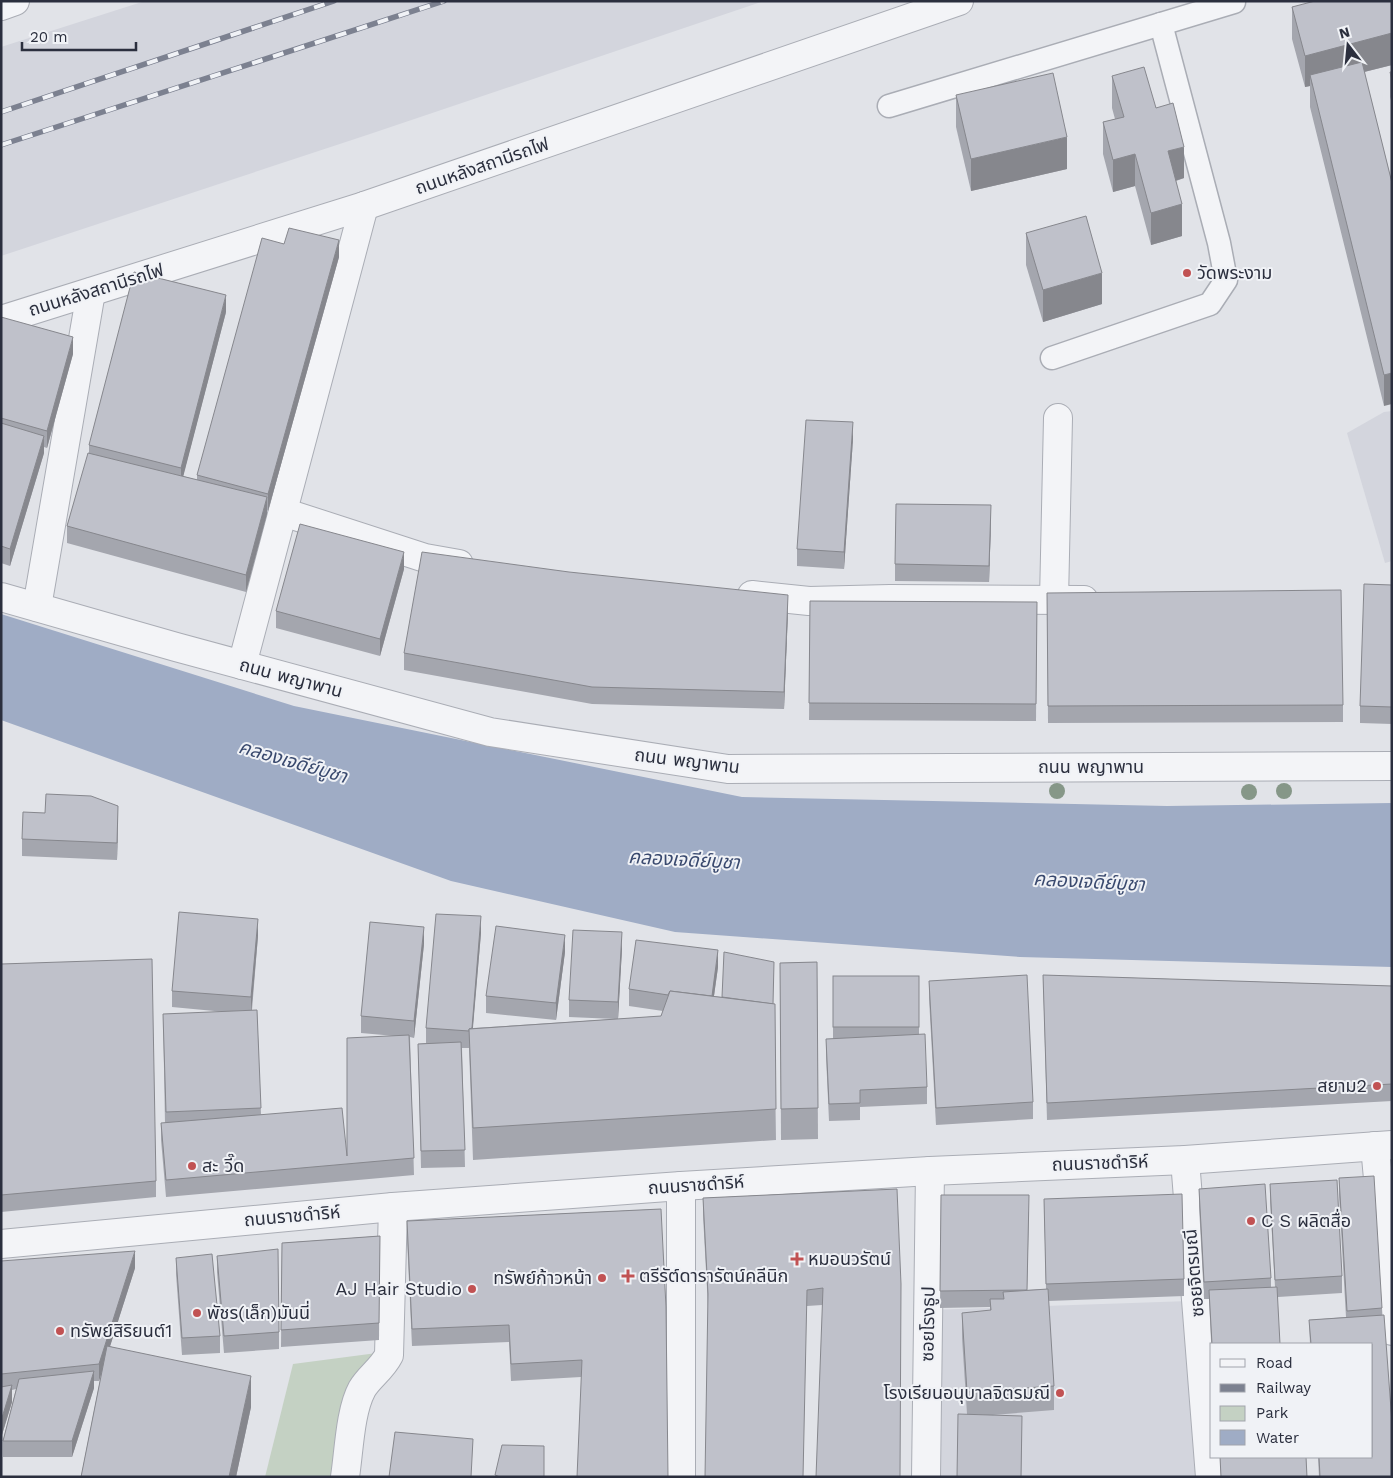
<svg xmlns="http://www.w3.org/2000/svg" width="1393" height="1478" viewBox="0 0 1393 1478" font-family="'Work Sans','Noto Sans Thai',sans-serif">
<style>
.built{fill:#d3d5dd}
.green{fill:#c4d1c3}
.water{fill:#9facc5}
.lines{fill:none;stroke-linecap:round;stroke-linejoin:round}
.lane-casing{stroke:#aaadb5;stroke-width:25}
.street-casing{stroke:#aaadb5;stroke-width:30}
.lane{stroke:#f3f4f7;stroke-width:22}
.street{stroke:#f3f4f7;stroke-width:28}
.rail-casing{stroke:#7c8190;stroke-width:5.5}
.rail{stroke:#f0f2f6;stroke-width:4;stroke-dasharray:11;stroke-linecap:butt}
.tree{fill:#869788}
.wall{fill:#a4a6ae}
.shaded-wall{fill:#86878d}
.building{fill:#bfc1ca;stroke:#86878d}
.poi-dot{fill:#c15253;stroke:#f0f2f6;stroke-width:2}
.labels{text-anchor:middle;stroke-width:4;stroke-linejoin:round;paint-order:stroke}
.street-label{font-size:18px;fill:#2b2f3e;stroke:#f0f2f6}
.poi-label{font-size:18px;fill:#2b2f3e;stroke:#f0f2f6;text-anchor:start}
.water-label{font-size:19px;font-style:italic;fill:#39496e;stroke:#f0f2f6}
</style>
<rect width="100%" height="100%" fill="#e1e3e8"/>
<g class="built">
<polygon points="145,1 764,1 367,135 1,256 1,47"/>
<polygon points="1392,411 1392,561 1385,563 1347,433 1384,412"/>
<polygon points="1189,1301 1198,1477 925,1477 928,1310"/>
</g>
<polygon class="green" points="377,1353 334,1477 265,1477 293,1364"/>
<polygon class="water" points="1,614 294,706 742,797 1167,806 1392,803 1392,967 1020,957 675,932 451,881 1,720"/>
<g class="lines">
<defs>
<g id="lane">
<polyline points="889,106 1234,2"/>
<polyline points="1052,358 1210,304 1226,280 1219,243 1161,24"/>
</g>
<g id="street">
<polyline points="1,6 15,1"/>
<polyline points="1,320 364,206 959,1"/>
<polyline points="283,512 425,558 459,564"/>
<polyline points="752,595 809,601 890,599 1084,600"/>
<polyline points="1,597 176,647 490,732 728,769 1392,766"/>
<polyline points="1054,600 1058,418"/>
<polyline points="37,607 91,292"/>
<polyline points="242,665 364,206"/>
<polyline points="1375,1146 1392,1331"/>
<polyline points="1185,1160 1210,1477"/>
<polyline points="681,1186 681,1477"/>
<polyline points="1,1244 393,1207 681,1186 930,1171 1185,1160 1392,1145"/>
<path d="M 345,1477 C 349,1451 350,1411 362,1389 C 369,1377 382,1369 389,1355 L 393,1207"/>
<polyline points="926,1477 930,1171"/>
</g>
</defs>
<use href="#lane" class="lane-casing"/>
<use href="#street" class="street-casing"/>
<use href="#lane" class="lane"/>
<use href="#street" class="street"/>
<defs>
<g id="rail">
<polyline points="1,112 334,1"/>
<polyline points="1,145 444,1"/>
</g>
</defs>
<use href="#rail" class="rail-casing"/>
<use href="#rail" class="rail"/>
</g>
<g class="tree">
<circle cx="1057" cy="791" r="8"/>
<circle cx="1284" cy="791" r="8"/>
<circle cx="1249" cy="792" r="8"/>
</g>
<g class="wall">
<polygon points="1392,1 1392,65 1364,72 1392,183 1384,406 1310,107 1310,86 1305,87 1292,39 1292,7"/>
<polygon points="1390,72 1392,72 1392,104 1390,97"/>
<polygon points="1112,76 1156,108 1184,178 1176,181 1182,236 1151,245 1135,186 1113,192 1103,154 1103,122 1115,119 1112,108"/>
<polygon points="956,95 1067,169 971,191 956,127"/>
<polygon points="1026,233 1102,304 1043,322 1026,265"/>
<polygon points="284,244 339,257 268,511 267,510 267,514 246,592 67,543 67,526 89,453 89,445 226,312 183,476 197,480 197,475"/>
<polygon points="1,317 73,354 47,448 44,447 44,453 10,566 1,563"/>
<polygon points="853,439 844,569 797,566 797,549"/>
<polygon points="991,522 989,582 895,581 895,564"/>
<polygon points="404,569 380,656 276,628 276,611"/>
<polygon points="1392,585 1392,724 1360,723 1360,706"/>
<polygon points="1047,593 1343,705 1343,722 1048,723"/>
<polygon points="810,601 1037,602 1036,721 809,720"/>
<polygon points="788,612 784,709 592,704 404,670 404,653"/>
<polygon points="118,823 117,860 22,856 22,839"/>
<polygon points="481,933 473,1028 615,1019 569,1017 569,1000 622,949 618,1019 661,1016 663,1011 629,1006 629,989 718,967 714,996 774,1004 776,1140 473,1160 469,1048 462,1048 465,1167 421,1168 418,1044 426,1043 426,1028"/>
<polygon points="258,936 252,1010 257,1010 261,1114 347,1156 395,1036 361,1033 361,1016 424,944 414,1038 410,1037 414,1175 166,1197 161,1140 161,1123 165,1123 163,1014 225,1012 172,1007 172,991"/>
<polygon points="565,952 556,1020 486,1013 486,996"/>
<polygon points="817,962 818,1139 781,1140 780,963"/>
<polygon points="1,964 156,1181 156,1197 1,1212"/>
<polygon points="1043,975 1392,986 1392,1101 1047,1120"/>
<polygon points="833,976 919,976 919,1035 927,1087 927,1104 860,1107 860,1120 829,1121 826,1056 826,1039 833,1039"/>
<polygon points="929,981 1033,1102 1033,1119 936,1125 929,998"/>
<polygon points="1391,1174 1392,1174 1392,1202 1391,1191"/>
<polygon points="1339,1178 1382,1308 1392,1477 1319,1477 1318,1457 1372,1457 1372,1344 1310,1344 1309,1320 1346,1317 1339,1195"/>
<polygon points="1270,1184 1342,1276 1342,1293 1278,1297 1212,1344 1212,1361 1209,1299 1204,1299 1199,1206 1199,1189 1271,1278 1271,1287 1275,1287 1270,1201"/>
<polygon points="897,1189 822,1305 807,1306 708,1307 703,1215 703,1198"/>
<polygon points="941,1195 1029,1212 1027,1290 1046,1289 1044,1199 1184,1279 1184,1296 1048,1301 1054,1386 1054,1410 993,1415 1022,1440 1021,1477 957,1477 967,1414 962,1338 962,1313 990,1311 990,1307 940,1308"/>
<polygon points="661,1209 581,1377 511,1381 509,1342 412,1346 407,1238 407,1221"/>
<polygon points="380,1236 379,1340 281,1347 282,1243"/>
<polygon points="217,1256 279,1332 279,1349 224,1353 217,1272"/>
<polygon points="176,1258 220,1336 220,1353 182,1355 176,1274"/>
<polygon points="1,1261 135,1268 110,1346 251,1407 236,1477 81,1477 102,1370 99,1381 94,1381 94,1388 72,1457 3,1457 3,1441 16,1389 12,1390 12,1402 1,1438"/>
<polygon points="1220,1457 1306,1457 1307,1477 1221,1477"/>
</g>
<g class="shaded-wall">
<polygon points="1392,33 1392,65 1312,85 1310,75 1310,86 1305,87 1305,56"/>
<polygon points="1067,137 1067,169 971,191 971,159"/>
<polygon points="1184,147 1184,178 1168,183 1168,151"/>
<polygon points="1135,154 1135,186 1113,192 1113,160"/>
<polygon points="1182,204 1182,236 1151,245 1151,213"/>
<polygon points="339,240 339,257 268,511 268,494"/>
<polygon points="1102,273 1102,304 1043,322 1043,290"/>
<polygon points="226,295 226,312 181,485 181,468"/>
<polygon points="73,337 73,354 47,448 47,431"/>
<polygon points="1392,373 1392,404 1384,406 1384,375"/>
<polygon points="853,422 853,439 844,569 844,552"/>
<polygon points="44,436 44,453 10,566 10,549"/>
<polygon points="267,497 267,514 246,592 246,575"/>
<polygon points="991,505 991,522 989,582 989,566"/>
<polygon points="404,552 404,569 380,656 380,639"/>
<polygon points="788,595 788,612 784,709 784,692"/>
<polygon points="118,806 118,823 117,860 117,843"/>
<polygon points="481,916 481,933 471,1048 471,1032"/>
<polygon points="258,919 258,936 251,1014 251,997"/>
<polygon points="424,927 424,944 414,1038 414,1021"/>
<polygon points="622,932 622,949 618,1019 618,1002"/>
<polygon points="565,935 565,952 556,1020 556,1003"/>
<polygon points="718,950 718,967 711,1017 711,1000"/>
<polygon points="135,1251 135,1268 99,1381 99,1364"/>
<polygon points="94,1371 94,1388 72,1457 72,1441"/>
<polygon points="251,1376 251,1407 236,1477 229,1477"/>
<polygon points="12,1385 12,1402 1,1438 1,1421"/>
</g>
<g class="building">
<polygon points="1315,1 1392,1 1392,33 1305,56 1292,7"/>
<polygon points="1362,62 1392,183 1392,373 1384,375 1310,75"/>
<polygon points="1144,67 1156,108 1173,103 1184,147 1168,151 1182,204 1151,213 1135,154 1113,160 1103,122 1124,117 1112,76"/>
<polygon points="1390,72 1392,72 1392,80"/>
<polygon points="1053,73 1067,137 971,159 956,95"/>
<polygon points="1086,216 1102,273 1043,290 1026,233"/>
<polygon points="289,228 339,240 268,494 197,475 262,238 284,244"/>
<polygon points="134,272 226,295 181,468 89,445"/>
<polygon points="1,317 73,337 47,431 1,418"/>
<polygon points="806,420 853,422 844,552 797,549"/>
<polygon points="1,423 44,436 10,549 1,546"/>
<polygon points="88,453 267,497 246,575 67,526"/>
<polygon points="896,504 991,505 989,566 895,564"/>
<polygon points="300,524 404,552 380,639 276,611"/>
<polygon points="422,552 569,572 788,595 784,692 592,687 404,653"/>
<polygon points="1364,584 1392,585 1392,707 1360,706"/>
<polygon points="1341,590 1343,705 1048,706 1047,593"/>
<polygon points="810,601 1037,602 1036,704 809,703"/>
<polygon points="46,794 91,796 118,806 117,843 22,839 23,812 45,813"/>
<polygon points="179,912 258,919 251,997 172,991"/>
<polygon points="436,914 481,916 472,1028 469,1029 469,1031 426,1028"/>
<polygon points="370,922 424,927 414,1021 361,1016"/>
<polygon points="496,926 565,935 556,1003 486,996"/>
<polygon points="573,930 622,932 618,1002 569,1000"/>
<polygon points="636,940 718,950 712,996 670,991 668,995 629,989"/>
<polygon points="724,952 774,962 773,1004 722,997"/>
<polygon points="152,959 156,1181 1,1195 1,964"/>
<polygon points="817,962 818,1108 781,1109 780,963"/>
<polygon points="1027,975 1033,1102 936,1108 929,981"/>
<polygon points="1043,975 1392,986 1392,1084 1047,1103"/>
<rect x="833" y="976" width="86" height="51"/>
<polygon points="670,991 775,1004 776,1109 473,1128 469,1029 661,1016"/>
<polygon points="257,1010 261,1108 166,1112 163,1014"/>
<polygon points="925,1034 927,1087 860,1090 860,1103 829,1104 826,1039"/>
<polygon points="409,1035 414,1158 166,1180 161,1123 342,1108 347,1156 347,1038"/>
<polygon points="461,1042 465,1150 421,1151 418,1044"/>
<polygon points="1374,1176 1382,1308 1347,1311 1339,1178"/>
<polygon points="1337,1180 1342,1276 1275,1280 1270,1184"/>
<polygon points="1265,1184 1271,1278 1204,1282 1199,1189"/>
<polygon points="897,1189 901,1284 900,1477 816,1477 823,1288 807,1290 803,1477 705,1477 708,1294 703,1198"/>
<polygon points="1182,1194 1184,1279 1046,1284 1044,1199"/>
<polygon points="941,1195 1029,1195 1027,1290 940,1291"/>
<polygon points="661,1209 666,1307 668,1477 577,1477 582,1360 511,1364 509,1325 412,1329 407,1221"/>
<polygon points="380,1236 379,1323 281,1330 282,1243"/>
<polygon points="278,1249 279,1332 224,1336 217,1256"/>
<polygon points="135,1251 99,1364 1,1374 1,1261"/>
<polygon points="212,1254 220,1336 182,1338 176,1258"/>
<polygon points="1277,1287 1280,1344 1212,1344 1209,1290"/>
<polygon points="1048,1289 1054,1386 967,1392 962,1313 991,1310 990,1299 1004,1299 1003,1292"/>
<polygon points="1384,1315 1392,1423 1392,1477 1320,1477 1319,1457 1372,1457 1372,1344 1311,1344 1309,1320"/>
<polygon points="107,1346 251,1376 229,1477 81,1477"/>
<polygon points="94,1371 72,1441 3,1441 19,1379"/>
<polygon points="12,1385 1,1421 1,1387"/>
<polygon points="958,1414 1022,1416 1021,1477 957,1477"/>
<polygon points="395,1432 473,1439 471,1477 389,1477"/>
<polygon points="502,1445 544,1446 544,1477 500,1477 495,1475"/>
<polygon points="1220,1457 1306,1457 1307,1477 1221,1477"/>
</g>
<g class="poi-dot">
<circle cx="1187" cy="273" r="5"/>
<circle cx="1377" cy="1086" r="5"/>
<circle cx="192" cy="1166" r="5"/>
<circle cx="1251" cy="1221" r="5"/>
<path d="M794.5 1251.5h5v5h5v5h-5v5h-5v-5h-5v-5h5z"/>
<path d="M625.5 1268.5h5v5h5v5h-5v5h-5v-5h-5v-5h5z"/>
<circle cx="602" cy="1278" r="5"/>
<circle cx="472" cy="1289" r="5"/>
<circle cx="197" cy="1313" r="5"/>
<circle cx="60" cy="1331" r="5"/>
<circle cx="1060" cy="1393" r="5"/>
</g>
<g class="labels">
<g class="street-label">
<text transform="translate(482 166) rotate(-19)" y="6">ถนนหลังสถานีรถไฟ</text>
<text transform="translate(96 290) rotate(-17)" y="6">ถนนหลังสถานีรถไฟ</text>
<text transform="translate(291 678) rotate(15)" y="6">ถนน พญาพาน</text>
<text transform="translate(687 761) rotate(7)" y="6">ถนน พญาพาน</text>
<text x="1091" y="773">ถนน พญาพาน</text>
<text transform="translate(1100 1163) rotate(-2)" y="6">ถนนราชดำริห์</text>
<text transform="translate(696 1185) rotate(-4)" y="6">ถนนราชดำริห์</text>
<text transform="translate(292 1216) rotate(-5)" y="6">ถนนราชดำริห์</text>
<text transform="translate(1194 1273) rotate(-95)" y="6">ซอยจิตรมณี</text>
<text transform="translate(928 1324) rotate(-89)" y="6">ซอยโรงธูป</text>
</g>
<g class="poi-label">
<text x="1197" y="279">วัดพระงาม</text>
<text x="1367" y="1092" text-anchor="end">สยาม2</text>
<text x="202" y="1172">สะ วี๊ด</text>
<text x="1261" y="1227">C S ผลิตสื่อ</text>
<text x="808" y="1265">หมอนวรัตน์</text>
<text x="639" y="1282">ตรีรัต์ดารารัตน์คลีนิก</text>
<text x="592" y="1284" text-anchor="end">ทรัพย์ก้าวหน้า</text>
<text x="462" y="1295" text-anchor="end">AJ Hair Studio</text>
<text x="207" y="1319">พัชร(เล็ก)มันนี่</text>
<text x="70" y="1337">ทรัพย์สิริยนต์1</text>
<text x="1050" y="1399" text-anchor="end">โรงเรียนอนุบาลจิตรมณี</text>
</g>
<g class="water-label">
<text transform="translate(293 761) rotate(16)" y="7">คลองเจดีย์บูชา</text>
<text transform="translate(684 859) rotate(3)" y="7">คลองเจดีย์บูชา</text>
<text transform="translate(1089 881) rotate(3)" y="7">คลองเจดีย์บูชา</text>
</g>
</g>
<rect width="1393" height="1478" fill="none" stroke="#2b2f3e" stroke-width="5"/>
<rect x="1210" y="1343" width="162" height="115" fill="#f0f2f6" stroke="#a1a4ac"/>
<rect x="1220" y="1359" width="25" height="8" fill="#f3f4f7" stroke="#a1a4ac"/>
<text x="1256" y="1368" font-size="15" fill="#2b2f3e">Road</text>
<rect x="1220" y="1384" width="25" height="8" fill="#7c8190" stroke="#a1a4ac"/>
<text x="1256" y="1393" font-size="15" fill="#2b2f3e">Railway</text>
<rect x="1220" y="1406" width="25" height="15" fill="#c4d1c3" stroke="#a1a4ac"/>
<text x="1256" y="1418" font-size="15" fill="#2b2f3e">Park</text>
<rect x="1220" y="1430" width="25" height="15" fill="#9facc5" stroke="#a1a4ac"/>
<text x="1256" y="1443" font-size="15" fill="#2b2f3e">Water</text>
<g transform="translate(1348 45) rotate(344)" stroke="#f0f2f6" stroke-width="4" paint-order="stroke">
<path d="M0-4L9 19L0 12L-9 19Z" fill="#2b2f3e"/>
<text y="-8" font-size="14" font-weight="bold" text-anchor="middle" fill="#2b2f3e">N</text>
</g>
<path d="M22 42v8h114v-8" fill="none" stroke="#2b2f3e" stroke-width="2.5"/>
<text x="30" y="42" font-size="15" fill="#2b2f3e" stroke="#f0f2f6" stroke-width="4" paint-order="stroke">20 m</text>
</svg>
